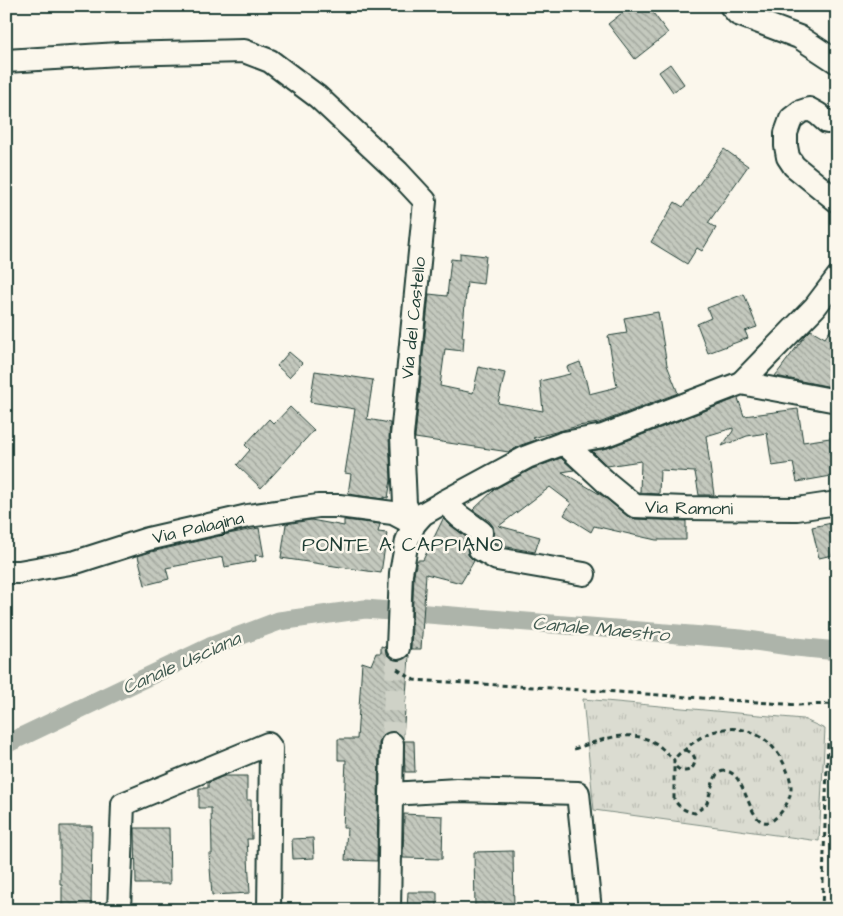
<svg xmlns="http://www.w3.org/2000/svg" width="843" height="916" viewBox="0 0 843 916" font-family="'Architects Daughter',sans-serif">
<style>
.park{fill:url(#park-tufts);stroke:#7d8c82}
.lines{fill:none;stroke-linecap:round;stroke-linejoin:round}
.canal{stroke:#adb4aa;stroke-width:19}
.building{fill:url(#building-back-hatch);stroke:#1f3d34}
.minor-tunnel{stroke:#cfd2c7;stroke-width:22;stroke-dasharray:22 11;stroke-linecap:butt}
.minor-casing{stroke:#1f3d34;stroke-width:26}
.path{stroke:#1f3d34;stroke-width:3;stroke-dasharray:5 4;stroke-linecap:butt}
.minor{stroke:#fbf7ec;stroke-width:22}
.labels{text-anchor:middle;stroke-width:5;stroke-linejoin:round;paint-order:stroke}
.street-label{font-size:18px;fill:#1f3d34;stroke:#fbf7ec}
.water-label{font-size:19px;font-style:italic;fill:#425b52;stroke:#fbf7ec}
.quarter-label{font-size:20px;letter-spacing:1px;fill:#1f3d34;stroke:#fbf7ec}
</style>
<defs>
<pattern id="park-tufts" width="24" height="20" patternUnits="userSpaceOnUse" patternTransform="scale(1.25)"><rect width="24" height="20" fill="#dbdcd1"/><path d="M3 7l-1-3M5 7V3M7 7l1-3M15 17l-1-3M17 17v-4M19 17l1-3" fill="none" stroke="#bcbeb4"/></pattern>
<pattern id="building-back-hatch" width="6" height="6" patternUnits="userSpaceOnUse" patternTransform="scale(1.25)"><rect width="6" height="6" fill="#c4c9be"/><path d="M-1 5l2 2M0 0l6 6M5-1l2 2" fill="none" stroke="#9fa49b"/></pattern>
</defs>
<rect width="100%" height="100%" fill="#fbf7ec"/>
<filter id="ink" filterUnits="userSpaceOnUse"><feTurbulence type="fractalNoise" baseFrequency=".02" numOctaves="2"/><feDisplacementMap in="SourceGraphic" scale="10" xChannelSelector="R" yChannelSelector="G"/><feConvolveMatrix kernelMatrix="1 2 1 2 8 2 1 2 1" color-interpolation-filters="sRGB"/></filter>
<g filter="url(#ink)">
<polygon class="park" points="583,699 803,719 825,729 819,841 594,810"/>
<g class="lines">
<polyline class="canal" points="6,744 210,647 279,621 365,609 741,639 796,647 837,651"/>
</g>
<g class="building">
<polygon points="631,6 648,6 668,33 635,59 608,24"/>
<polygon points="670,64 684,84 673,92 659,72"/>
<polygon points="724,149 748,166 708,223 716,228 702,251 697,248 687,264 651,242 675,202 683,207"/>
<polygon points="460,253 486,256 483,284 467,282 462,337 464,337 463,351 445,349 440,386 473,393 479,367 505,373 498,403 543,411 540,381 570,374 567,367 580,362 586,381 589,394 617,387 608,336 627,333 624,318 658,312 667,365 678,393 599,423 578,426 533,438 536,440 521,445 509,452 415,438 429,294 447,296 451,259 460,260"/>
<polygon points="744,294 757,327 745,331 748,338 708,353 697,324 711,318 707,308"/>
<polygon points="837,321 837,388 775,376 805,336 811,330 825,338"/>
<polygon points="289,352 302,363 289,377 277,366"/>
<polygon points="315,371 373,380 367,419 390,423 389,437 391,480 388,498 384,497 384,499 348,494 351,474 345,473 355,409 310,402"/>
<polygon points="738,398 744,416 798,409 803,442 837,437 837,475 797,482 793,463 772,466 767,433 747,436 722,446 733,431 733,428 706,436 714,495 699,495 695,472 660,470 659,494 640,493 641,461 607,466 592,451 608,448"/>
<polygon points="290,407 314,430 261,488 237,465 250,450 245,445 269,419 274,424"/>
<polygon points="561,458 574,470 562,472 603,496 627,516 634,519 686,521 686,540 656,540 594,526 591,532 564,515 571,503 550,487 499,526 540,537 535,552 502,546 494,542 494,532 493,526 489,521 473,510 495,489 532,469"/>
<polygon points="443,519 467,538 467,548 468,555 474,561 461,583 426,574 421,649 411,649 414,574 417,560 423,560"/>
<polygon points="311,520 344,526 344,520 380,524 378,532 387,533 381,573 281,558 286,524"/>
<polygon points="837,522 837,554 819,558 812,527"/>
<polygon points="259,528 264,556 255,555 256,561 225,567 223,557 166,568 169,579 145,585 138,556 151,552 228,534"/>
<polygon points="381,646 385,647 386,654 391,659 397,661 404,660 409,655 403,737 398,733 393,731 386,732 381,737 379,743 377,861 345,860 347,828 343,828 346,760 338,760 338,739 357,739 362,662 371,665 376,653 381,653"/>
<polygon points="404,741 414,741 415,772 405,772"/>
<polygon points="224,776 247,776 247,800 251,800 252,839 247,839 250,893 212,895 209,854 212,854 211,808 199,808 199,788 208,788 208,783"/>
<polygon points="404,814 443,816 442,859 403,858"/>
<polygon points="60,826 92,826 91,910 62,910 62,884 60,884"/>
<polygon points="135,828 169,828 170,884 136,884"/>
<polygon points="313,838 314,858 293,859 292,839"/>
<polygon points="513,851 514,910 496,910 496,908 475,909 474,852"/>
<polygon points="408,892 437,892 437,910 407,910"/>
</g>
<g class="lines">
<polyline class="minor-tunnel" points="392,744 398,648"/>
<defs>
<g id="minor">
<polyline points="731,6 738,14 799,37 837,62"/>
<polyline points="6,61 119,54 244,51 270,61 318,97 398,172 425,201 402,436 405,504 414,524"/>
<polyline points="827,122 818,114 809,109 800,112 791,119 786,133 786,146 788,157 794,166 837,201"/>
<polyline points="741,383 815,307 837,278"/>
<path id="s1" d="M 564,443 L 607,483 L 635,506 L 686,508 L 797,509 L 837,503"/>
<polyline points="444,502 459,516 481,532 480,549 497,559 584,574"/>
<path id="s2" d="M 6,572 L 19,572 L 76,562 L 148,539 L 248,516 L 318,506 L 339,506 L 393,513 L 414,524"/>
<polyline points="398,648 401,573 407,541 414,524 423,514 444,502 527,457 564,443 603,436 741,383 837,401"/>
<polyline points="391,794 457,790 578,793 590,910"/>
<polyline points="119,910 123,804 268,744 271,748 269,910"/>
<polyline points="389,910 392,744"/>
</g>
</defs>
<use href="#minor" class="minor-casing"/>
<g class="path">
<polyline points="397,669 414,680 618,692 798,705 837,704"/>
<path d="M 574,749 C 602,740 629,727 657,744 C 663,749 669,755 674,760 L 674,799 C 679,808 685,811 695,813 L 706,805 C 710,796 711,785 716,776 C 718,773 721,771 725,771 C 748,771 748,835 773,820 C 780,815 788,804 790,795 C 793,786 789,774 785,766 C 766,724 721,717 688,747 C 682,753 679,752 674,760"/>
<path d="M 676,767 C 691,781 705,755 685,750"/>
<polyline points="822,910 828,739"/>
</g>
<use href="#minor" class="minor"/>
</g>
</g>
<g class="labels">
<g class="street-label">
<text transform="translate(413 318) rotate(-84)" y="6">Via del Castello</text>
<text dy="6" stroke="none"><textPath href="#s1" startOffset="149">Via Ramoni</textPath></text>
<text dy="6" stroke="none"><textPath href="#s2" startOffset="198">Via Palagina</textPath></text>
</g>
<g class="water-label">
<text transform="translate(601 628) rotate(5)" y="7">Canale Maestro</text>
<text transform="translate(181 662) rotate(-24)" y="7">Canale Usciana</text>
</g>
<g class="quarter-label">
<text x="403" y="551">PONTE A CAPPIANO</text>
</g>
</g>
<rect width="843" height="916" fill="none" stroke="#fbf7ec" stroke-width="25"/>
<rect x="12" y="12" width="818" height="891" fill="none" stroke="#1f3d34" stroke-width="2" filter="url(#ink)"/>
</svg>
